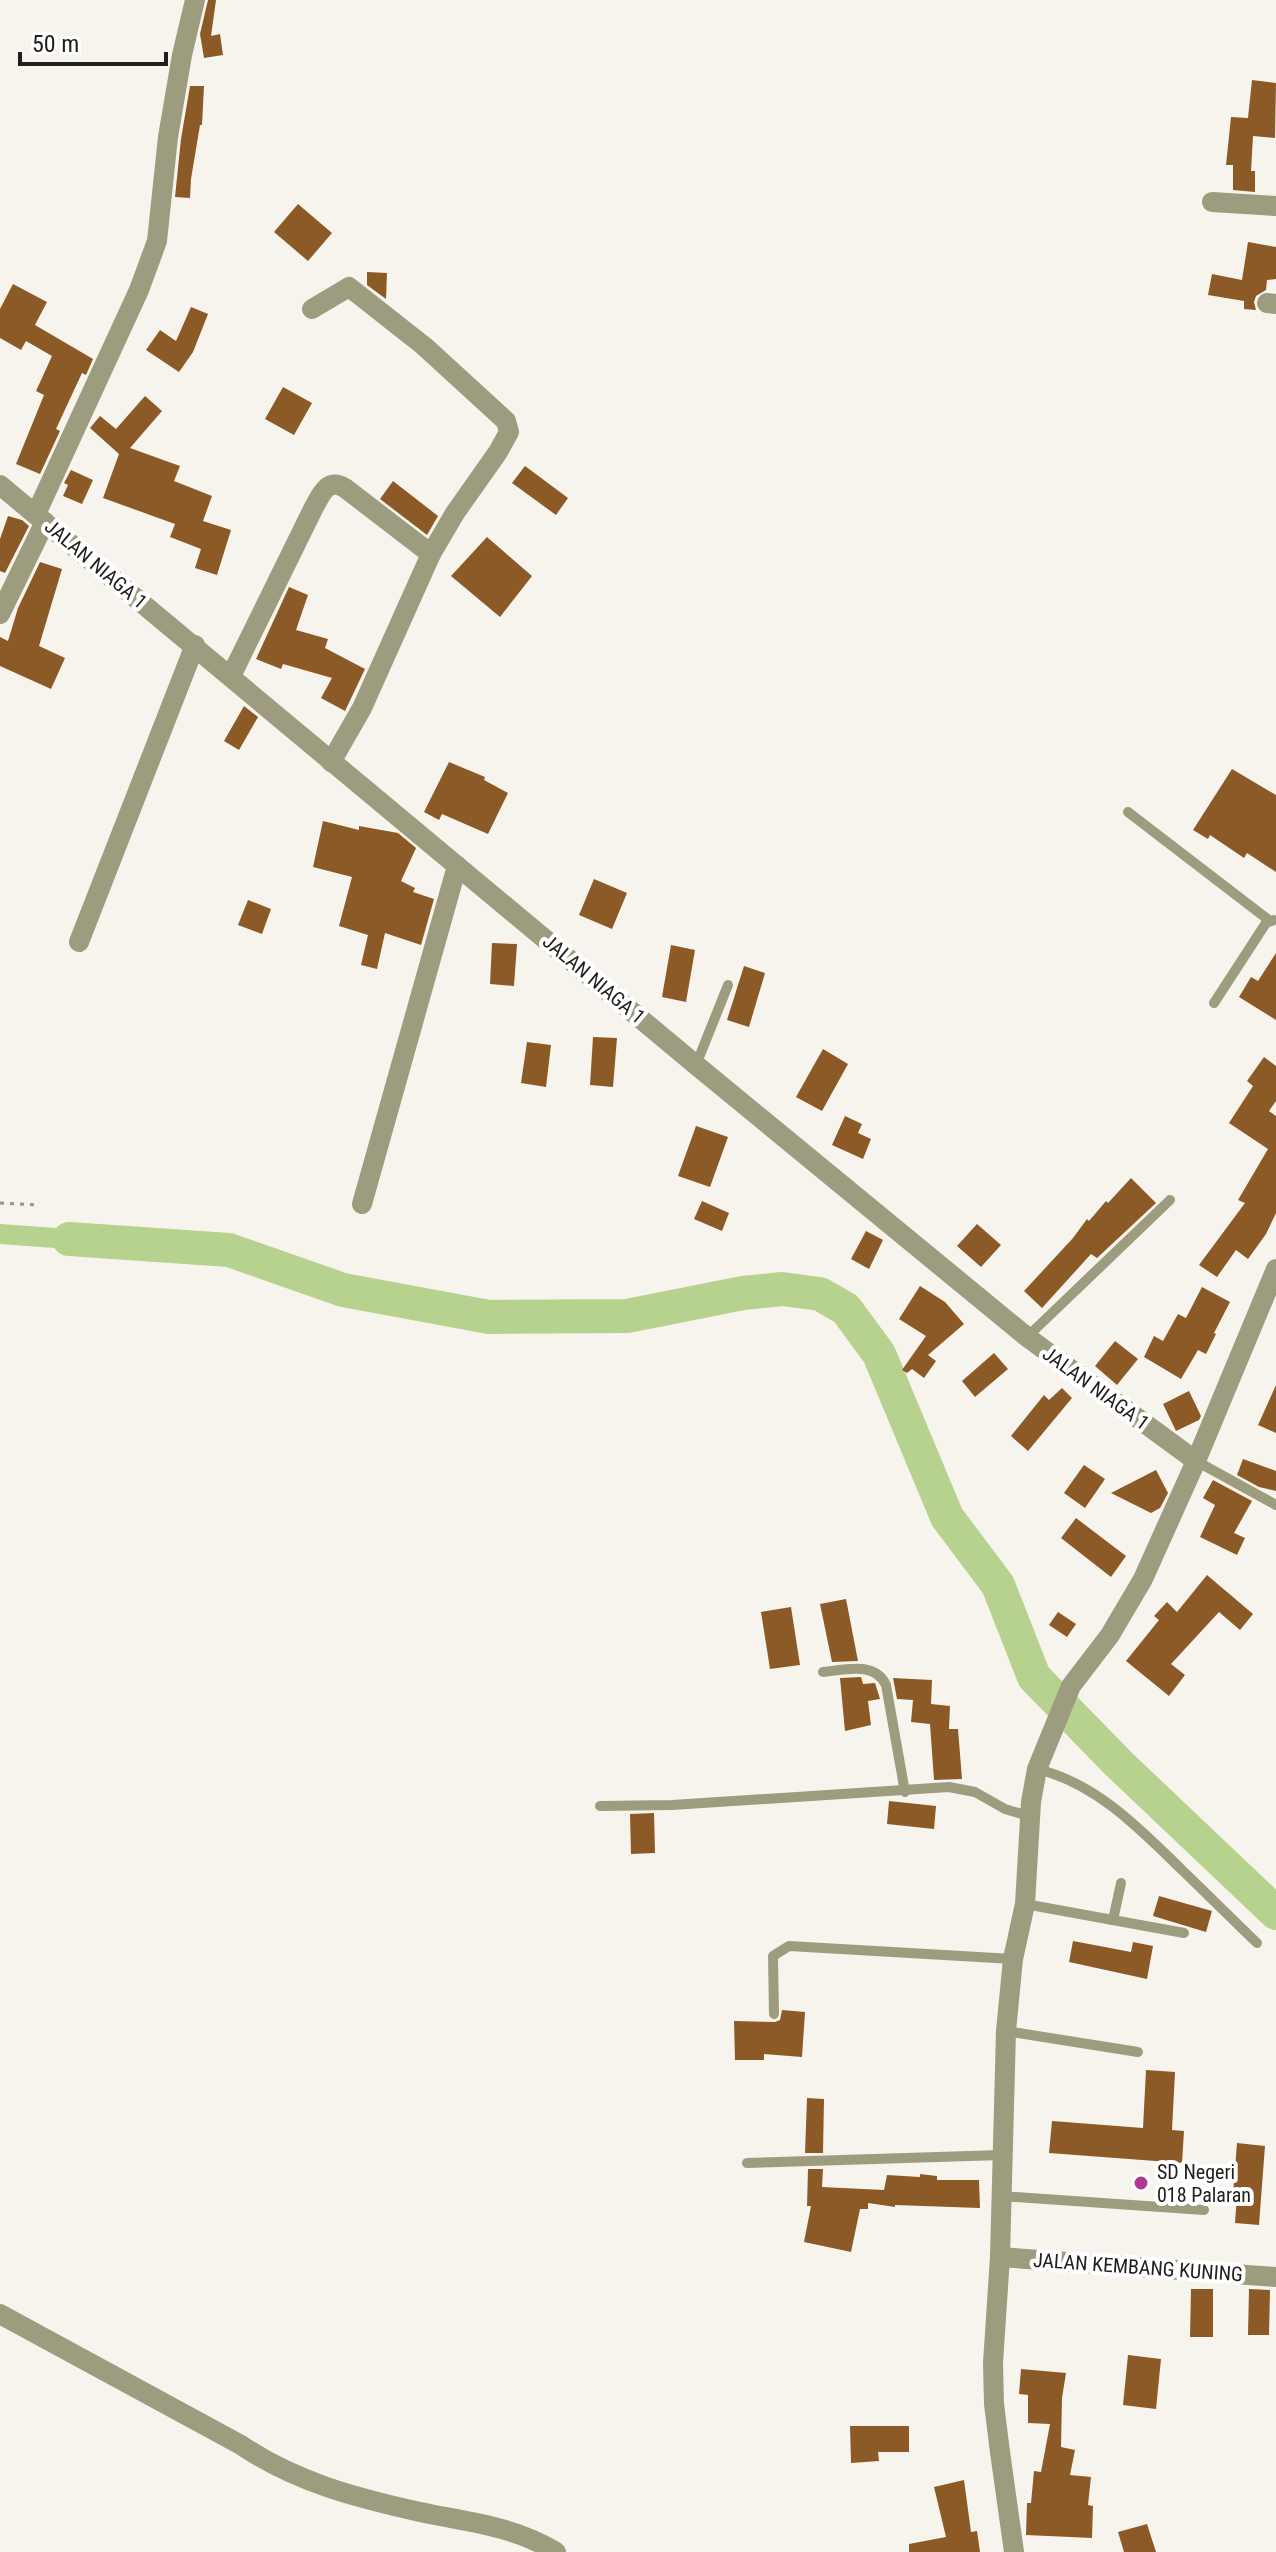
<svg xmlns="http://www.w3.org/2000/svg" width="1276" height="2552" viewBox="0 0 1276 2552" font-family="'Roboto Condensed',sans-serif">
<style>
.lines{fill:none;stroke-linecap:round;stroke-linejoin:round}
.canal{stroke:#b7d28f;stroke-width:20}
.river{stroke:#b7d28f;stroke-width:34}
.building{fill:#8c5a26}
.path{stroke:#979590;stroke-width:3;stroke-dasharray:4 6;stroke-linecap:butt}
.service{stroke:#9d9c7e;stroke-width:10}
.minor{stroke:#9d9c7e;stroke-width:20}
.tertiary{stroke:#9d9c7e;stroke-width:20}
.poi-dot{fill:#af3a92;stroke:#fff;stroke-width:3}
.labels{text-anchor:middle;stroke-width:8;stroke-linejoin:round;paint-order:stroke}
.street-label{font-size:20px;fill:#21201e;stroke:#fff}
.poi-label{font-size:20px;fill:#21201e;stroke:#fff;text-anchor:start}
</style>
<rect width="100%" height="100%" fill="#f7f4ed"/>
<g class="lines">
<polyline class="canal" points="0,1234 69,1239"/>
<polyline class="river" points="69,1239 229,1250 343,1290 489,1317 627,1316 743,1293 782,1289 820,1294 846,1309 879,1354 947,1517 998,1585 1034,1677 1119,1764 1276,1913"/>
</g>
<g class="building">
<polygon points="208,0 216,0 211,36 220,34 223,55 204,58 200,34"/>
<polygon points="1252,80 1276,83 1275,138 1253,136 1251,171 1255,171 1255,192 1233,190 1233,165 1226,165 1231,117 1248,118"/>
<polygon points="190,86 204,86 202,125 200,125 191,179 190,198 175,197 181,139"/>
<polygon points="298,204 332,233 308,261 274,232"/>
<polygon points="1248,242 1276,247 1276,279 1267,280 1266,290 1256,296 1254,302 1256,310 1244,309 1244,301 1208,295 1212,274 1242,280"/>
<polygon points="367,272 387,273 386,299 367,285"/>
<polygon points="13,284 47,302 35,325 93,359 86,375 82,373 56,429 60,431 40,474 16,464 44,395 36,391 52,356 26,341 21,350 0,338 0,309"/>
<polygon points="191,307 208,314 193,352 179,372 146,350 160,330 176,341"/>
<polygon points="283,387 312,403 294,435 265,419"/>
<polygon points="145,396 162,411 130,448 180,466 174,481 212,496 203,521 231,530 217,575 195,568 201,549 170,537 175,524 103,498 119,454 90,428 100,416 116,429"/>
<polygon points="525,466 568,498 556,515 512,483"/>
<polygon points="71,470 93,480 82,504 63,496 68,485 64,483"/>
<polygon points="393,481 438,516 427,535 380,499"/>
<polygon points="8,516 22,520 29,526 5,573 0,571 0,539"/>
<polygon points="487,537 532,576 500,617 451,576"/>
<polygon points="40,562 62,569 39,646 65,658 51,689 0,666 0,637 8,641 18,608"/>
<polygon points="289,587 308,595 296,630 328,639 325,648 365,669 345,711 321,698 332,678 283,664 281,669 256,659"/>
<polygon points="244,706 258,717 239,750 224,741"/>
<polygon points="449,762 485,777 484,780 508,793 488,834 442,814 439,820 424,812"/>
<polygon points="1232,769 1276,795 1276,872 1247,853 1244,858 1210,835 1208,839 1193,830"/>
<polygon points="323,821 359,830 359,826 398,833 416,848 401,881 415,888 413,892 434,899 421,945 385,933 377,969 361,965 368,935 339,926 352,877 313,867"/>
<polygon points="594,879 627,893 612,929 579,915"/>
<polygon points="248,900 271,909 262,934 238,925"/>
<polygon points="492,943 517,944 514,986 490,984"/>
<polygon points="671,945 695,950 686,1002 662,997"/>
<polygon points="1276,953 1276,1020 1239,997 1251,977 1258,981"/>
<polygon points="744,966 765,973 749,1027 727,1020"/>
<polygon points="593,1037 617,1038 613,1087 590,1085"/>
<polygon points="527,1042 551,1045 546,1087 521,1083"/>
<polygon points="823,1049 848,1064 822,1111 796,1097"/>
<polygon points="1264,1057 1276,1066 1276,1101 1269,1111 1276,1116 1276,1213 1266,1234 1248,1259 1236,1250 1217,1277 1199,1265 1245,1203 1238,1200 1268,1149 1229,1123 1253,1086 1247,1081"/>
<polygon points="845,1116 862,1124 858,1133 871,1139 863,1159 832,1145"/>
<polygon points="696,1126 728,1137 710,1187 678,1176"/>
<polygon points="1131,1178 1156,1203 1097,1258 1091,1254 1042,1308 1024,1291 1073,1238 1087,1219 1089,1221 1106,1201 1108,1203"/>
<polygon points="702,1201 729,1213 722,1231 694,1219"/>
<polygon points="977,1224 1001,1245 981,1267 957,1246"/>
<polygon points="866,1231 883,1240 869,1269 851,1259"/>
<polygon points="920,1286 945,1302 964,1324 928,1355 936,1361 924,1378 912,1369 907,1373 902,1370 926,1336 899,1319"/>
<polygon points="1202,1287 1230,1302 1214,1333 1216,1334 1206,1354 1198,1350 1181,1379 1144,1357 1154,1336 1163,1341 1178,1314 1186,1318"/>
<polygon points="1115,1341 1138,1359 1117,1385 1095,1366"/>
<polygon points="994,1353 1008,1369 975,1397 962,1381"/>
<polygon points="1276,1385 1276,1433 1258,1425"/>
<polygon points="1062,1388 1072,1398 1028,1451 1011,1436 1044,1395 1049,1400"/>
<polygon points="1189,1391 1201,1416 1199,1420 1176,1431 1163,1404"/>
<polygon points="1243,1459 1276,1471 1276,1491 1259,1487 1237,1475"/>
<polygon points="1084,1465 1105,1479 1085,1508 1064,1493"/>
<polygon points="1156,1470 1168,1493 1160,1508 1151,1513 1111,1493"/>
<polygon points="1213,1480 1252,1501 1234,1533 1245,1538 1237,1555 1200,1537 1215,1505 1203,1498"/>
<polygon points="1076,1518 1126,1556 1111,1577 1061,1538"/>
<polygon points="1207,1575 1253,1614 1240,1630 1219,1612 1171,1664 1185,1675 1169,1696 1126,1661 1159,1620 1154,1616 1167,1602 1177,1612"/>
<polygon points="846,1599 858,1661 832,1662 820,1604"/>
<polygon points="791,1607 800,1665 770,1669 761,1612"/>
<polygon points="1058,1612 1076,1624 1067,1637 1049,1625"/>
<polygon points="861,1677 863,1684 875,1683 880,1699 868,1701 871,1725 845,1731 840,1678"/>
<polygon points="893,1678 932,1680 931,1704 950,1706 949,1729 958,1729 962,1779 934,1780 930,1724 911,1722 913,1700 897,1699"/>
<polygon points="889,1801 936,1806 934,1829 887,1824"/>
<polygon points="654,1813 655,1853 631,1854 630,1814"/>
<polygon points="1159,1896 1212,1911 1206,1932 1153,1916"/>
<polygon points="1073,1941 1131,1952 1133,1942 1153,1946 1147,1979 1069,1962"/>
<polygon points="782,2010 805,2012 802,2057 764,2054 764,2060 735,2060 734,2021 775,2022 780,2020"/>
<polygon points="1146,2070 1175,2072 1172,2130 1184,2131 1182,2163 1049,2153 1052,2121 1143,2128"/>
<polygon points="807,2098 824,2099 823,2153 805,2153"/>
<polygon points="1237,2143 1265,2146 1259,2225 1235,2223 1237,2195 1233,2194"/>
<polygon points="808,2169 823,2169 822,2187 884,2190 887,2175 920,2177 920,2174 937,2176 937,2180 979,2180 980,2208 895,2205 895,2207 868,2203 868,2209 860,2209 851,2252 804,2242 811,2206 807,2206"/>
<polygon points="1191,2289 1213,2289 1213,2337 1190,2337"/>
<polygon points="1249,2289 1270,2290 1269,2335 1248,2335"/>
<polygon points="1128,2355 1161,2359 1156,2409 1123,2405"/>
<polygon points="1021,2369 1066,2373 1062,2398 1061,2447 1075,2450 1070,2475 1091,2477 1088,2505 1093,2506 1092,2538 1026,2535 1027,2503 1031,2503 1034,2471 1041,2472 1050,2424 1028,2423 1028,2395 1019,2394"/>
<polygon points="850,2426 909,2426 909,2452 878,2452 879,2461 851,2463"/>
<polygon points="964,2480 971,2532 977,2531 980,2552 909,2552 909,2544 946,2537 934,2487"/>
<polygon points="1147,2524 1156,2552 1124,2552 1118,2532"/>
</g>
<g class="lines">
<polyline class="path" points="0,1203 37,1205"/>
<g class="service">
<polyline points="1128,812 1270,921"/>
<polyline points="1214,1003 1266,923 1274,920"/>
<polyline points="696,1065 728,985"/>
<polyline points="1027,1337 1170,1200"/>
<polyline points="1196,1461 1276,1505"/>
<path d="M 823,1672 C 845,1670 875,1661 886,1685 L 905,1792"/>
<path d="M 1037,1769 C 1096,1783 1140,1829 1182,1870 C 1207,1894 1232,1919 1257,1943"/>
<polyline points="600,1806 672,1805 949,1787 975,1792 1005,1809 1032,1817"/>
<polyline points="1025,1904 1184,1933"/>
<polyline points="1113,1920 1121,1883"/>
<polyline points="774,2014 773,1956 789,1946 1013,1959"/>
<polyline points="1006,2031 1138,2052"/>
<polyline points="747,2163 1002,2155"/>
<polyline points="1001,2196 1204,2210"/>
</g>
<g class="minor">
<polyline points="1212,202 1276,206"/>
<polyline points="1267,303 1276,304"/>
<polyline points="312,309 349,287 424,346 506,421 509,432 498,452 455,513 431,554"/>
<polyline points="36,514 139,290 157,241 168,137 182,55 195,0"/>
<polyline points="0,614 45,522"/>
<path d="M 231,676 L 313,509 C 321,495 327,477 345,488 L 431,554 L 362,708 L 331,762"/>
<polyline points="79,942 195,645"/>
<polyline points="362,1204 457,866"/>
<polyline points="1000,2257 1276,2277"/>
<path d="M 0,2314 L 241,2445 C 295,2482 357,2498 420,2512 C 467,2522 514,2526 556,2552"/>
</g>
<g class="tertiary">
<polyline points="0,485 696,1065 1027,1337 1196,1461"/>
<polyline points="1014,2552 1000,2452 994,2404 993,2363 1000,2257 1006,2031 1013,1959 1025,1904 1031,1802 1037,1769 1071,1686 1110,1635 1143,1579 1196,1461 1276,1269"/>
</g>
</g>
<circle class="poi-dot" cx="1141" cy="2183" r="8"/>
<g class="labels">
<g class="street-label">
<text transform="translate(96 564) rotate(40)" y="7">JALAN NIAGA 1</text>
<text transform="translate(594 979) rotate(40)" y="7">JALAN NIAGA 1</text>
<text transform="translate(1096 1388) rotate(36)" y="7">JALAN NIAGA 1</text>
<text transform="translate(1138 2267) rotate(4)" y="7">JALAN KEMBANG KUNING</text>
</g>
<g class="poi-label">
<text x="1157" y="2179">SD Negeri<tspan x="1157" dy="23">018 Palaran</tspan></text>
</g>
</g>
<path d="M20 52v12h146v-12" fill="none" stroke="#21201e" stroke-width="4"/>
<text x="32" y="52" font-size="24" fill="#21201e" stroke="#ffffff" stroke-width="6" paint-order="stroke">50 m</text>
</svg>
